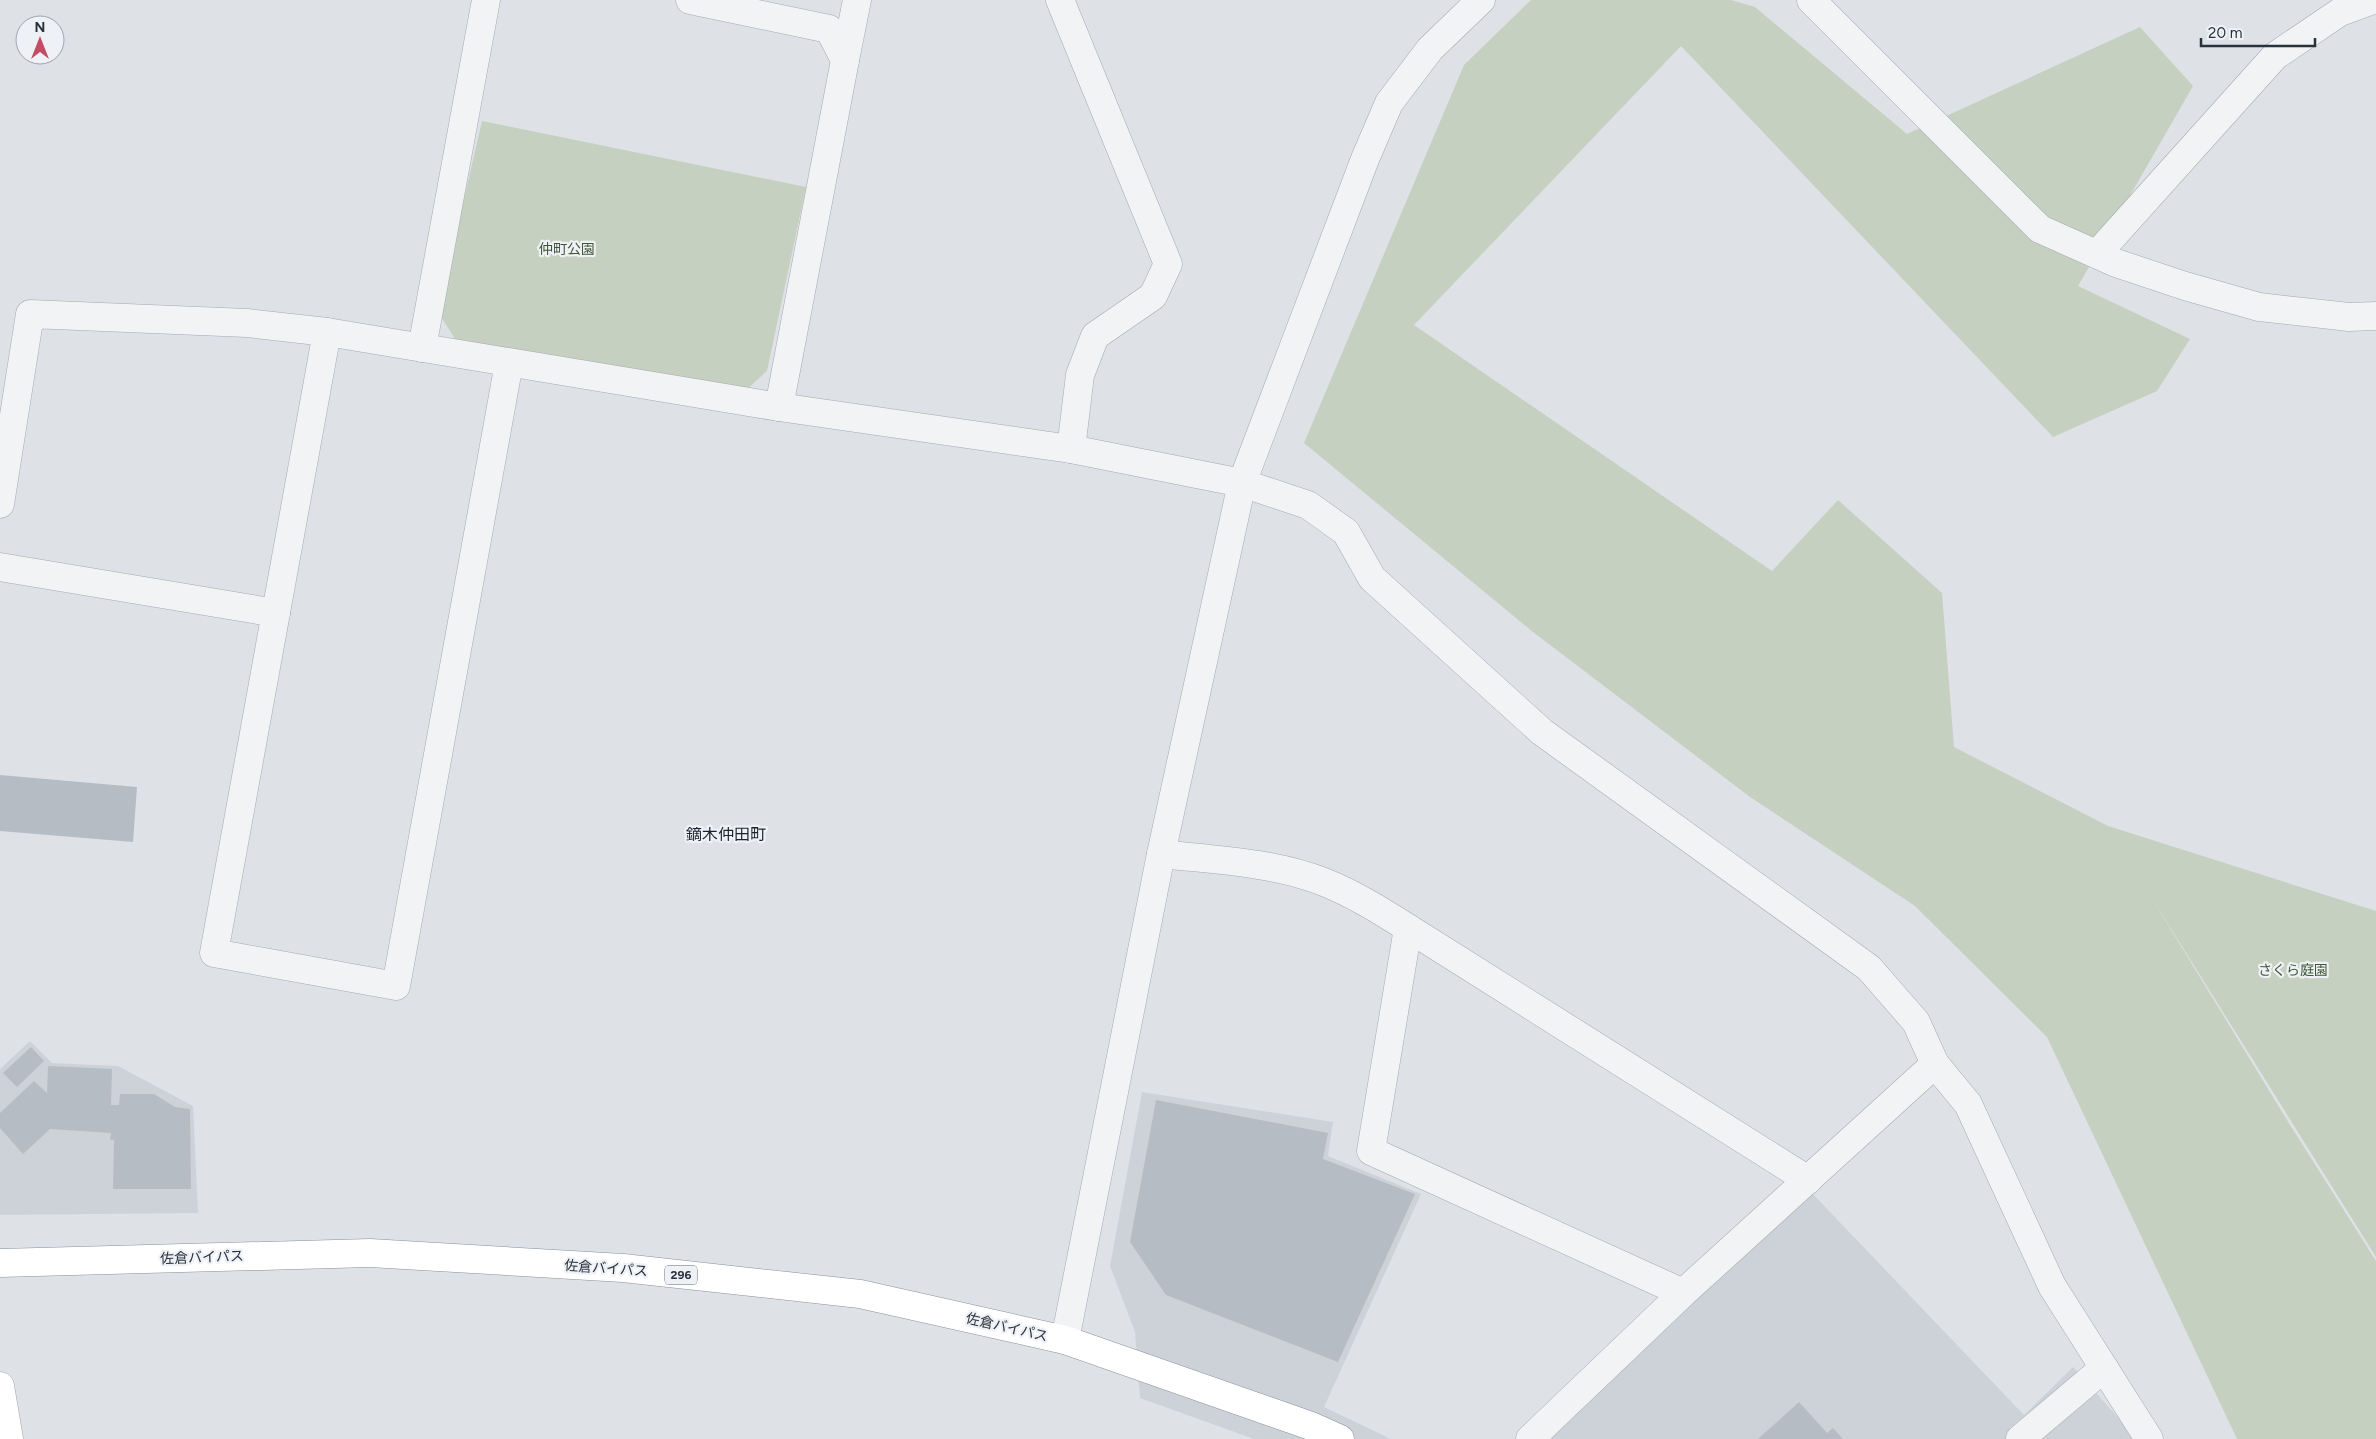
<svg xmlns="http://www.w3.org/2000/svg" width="2376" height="1439" viewBox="0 0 2376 1439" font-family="Figtree,'Noto Sans JP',sans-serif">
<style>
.built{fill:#cdd2d9}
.green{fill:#c5d0c0}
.building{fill:#b6bcc3}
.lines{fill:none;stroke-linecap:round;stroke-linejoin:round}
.minor-casing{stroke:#a4a9b1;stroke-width:29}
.tertiary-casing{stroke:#a4a9b1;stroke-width:29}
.primary-casing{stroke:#9fa8b2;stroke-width:29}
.trunk-casing{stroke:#87919c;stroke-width:29}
.minor{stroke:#f1f3f5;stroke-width:28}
.tertiary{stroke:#f1f3f5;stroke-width:28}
.primary{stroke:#fff;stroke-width:28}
.trunk{stroke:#fff;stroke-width:28}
.labels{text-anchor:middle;stroke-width:4.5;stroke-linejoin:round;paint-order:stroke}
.shield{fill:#eef1f5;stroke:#646b74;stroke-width:1}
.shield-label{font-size:12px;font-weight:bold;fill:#29313d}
.park-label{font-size:14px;fill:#405737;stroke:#eef1f5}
.street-label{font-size:14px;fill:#29313d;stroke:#eef1f5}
.quarter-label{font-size:16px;fill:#1b232d;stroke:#eef1f5}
</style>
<rect width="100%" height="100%" fill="#dee2e7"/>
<g class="built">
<polygon points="30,1041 52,1063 118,1066 193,1106 198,1213 0,1215 0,1069"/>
<polygon points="1142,1092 1333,1122 1328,1156 1421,1194 1324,1407 1391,1439 1254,1439 1140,1398 1135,1332 1110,1266"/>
<polygon points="1809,1190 2024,1415 2073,1367 2137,1439 1551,1439"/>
</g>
<g class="green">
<polygon points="1531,0 1731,0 1755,7 1907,134 2140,27 2193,86 2078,286 2190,339 2157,391 2053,437 1681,46 1414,325 1772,571 1838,500 1942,593 1954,747 2108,826 2376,911 2376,1257 2148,892 2287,1120 2376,1261 2376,1439 2237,1439 2047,1037 1915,906 1750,797 1533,632 1304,443 1464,65"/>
<polygon points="482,121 806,187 767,371 746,390 455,339 438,312"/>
</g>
<g class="building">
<polygon points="0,775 137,787 133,842 0,831"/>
<polygon points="31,1047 44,1061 17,1087 3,1073"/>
<polygon points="48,1066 112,1069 111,1105 119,1105 120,1094 154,1094 175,1107 190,1109 191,1189 113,1189 114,1140 110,1140 111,1133 50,1129 23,1154 0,1128 0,1113 34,1081 47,1093"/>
<polygon points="1156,1100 1328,1133 1323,1159 1415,1194 1338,1362 1166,1295 1130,1242"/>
<polygon points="1799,1402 1827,1433 1833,1428 1843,1439 1758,1439"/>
</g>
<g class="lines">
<defs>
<g id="minor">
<polyline points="690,0 829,29 845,60 779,407"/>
<polyline points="1060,0 1168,264 1153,296 1095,336 1080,375 1071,449"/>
<polyline points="845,60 857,0"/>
<polyline points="2097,254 2275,56 2340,12 2373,0"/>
<polyline points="327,332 214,953 396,986 509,363"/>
<polyline points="422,348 486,0"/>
<polyline points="0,504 30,314 247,323 327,332 779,407 1071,449 1242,483 1308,505 1346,532 1372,578 1542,732 1869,968 1916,1022 1935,1064 1968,1104 2052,1286 2149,1439"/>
<polyline points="0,567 276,613"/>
<path d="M 1161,854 C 1215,860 1273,862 1324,882 C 1354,894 1381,911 1408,928 L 1808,1180"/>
<polyline points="1408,928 1371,1151 1683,1293"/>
<polyline points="1530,1439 1683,1293 1935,1064"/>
<polyline points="2020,1439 2104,1368"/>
</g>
<g id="tertiary">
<polyline points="1811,0 2040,229 2116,263 2185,286 2259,307 2349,317 2376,316"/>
<polyline points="1065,1340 1161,854 1242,483 1365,159 1389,103 1430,49 1481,0"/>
</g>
<polyline id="primary" points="0,1386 9,1439"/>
<polyline id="trunk" points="0,1263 370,1253 623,1268 860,1294 1065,1340 1311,1426 1340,1439"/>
</defs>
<use href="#minor" class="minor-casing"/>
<use href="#tertiary" class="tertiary-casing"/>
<use href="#primary" class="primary-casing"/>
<use href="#trunk" class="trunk-casing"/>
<use href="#minor" class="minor"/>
<use href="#tertiary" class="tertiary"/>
<use href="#primary" class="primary"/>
<use href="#trunk" class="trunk"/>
</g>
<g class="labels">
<rect class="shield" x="665" y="1265.5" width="32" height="19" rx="4"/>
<g class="shield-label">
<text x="681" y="1279">296</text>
</g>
<g class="park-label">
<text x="567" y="254">仲町公園</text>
<text x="2293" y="975">さくら庭園</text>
</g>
<g class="street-label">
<text transform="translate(202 1257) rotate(-2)" y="5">佐倉バイパス</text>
<text transform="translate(606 1268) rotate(4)" y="5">佐倉バイパス</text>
<text transform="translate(1007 1327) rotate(13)" y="5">佐倉バイパス</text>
</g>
<g class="quarter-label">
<text x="726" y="840">鏑木仲田町</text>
</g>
</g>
<g transform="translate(40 40)"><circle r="24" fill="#eef1f5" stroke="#9fa4ab"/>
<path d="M0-4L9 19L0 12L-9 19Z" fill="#c44c67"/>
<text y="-8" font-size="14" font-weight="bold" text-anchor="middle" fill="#29313d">N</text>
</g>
<path d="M2201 38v8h114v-8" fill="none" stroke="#29313d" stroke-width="2.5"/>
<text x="2208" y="38" font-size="15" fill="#29313d" stroke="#eef1f5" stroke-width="4" paint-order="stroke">20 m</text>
</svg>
